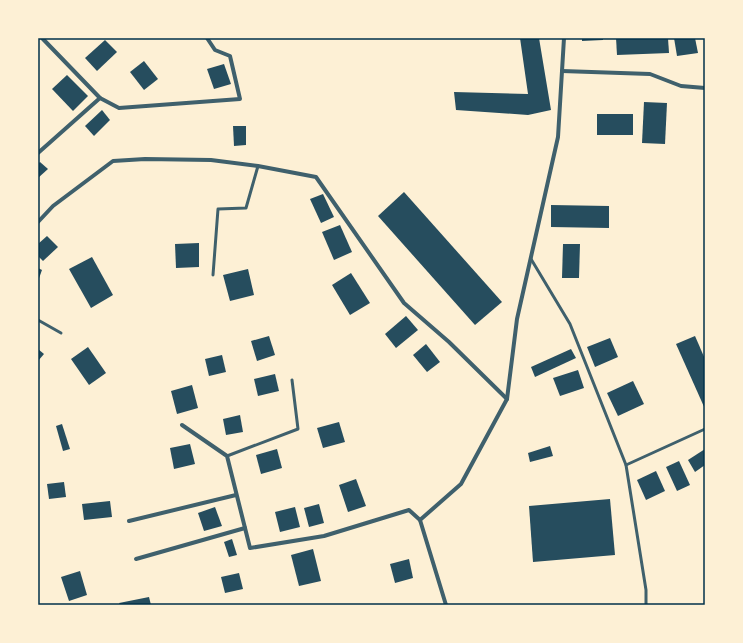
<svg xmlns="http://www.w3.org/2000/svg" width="743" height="643" viewBox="0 0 743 643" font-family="Rubik,sans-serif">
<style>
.building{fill:#264d5e}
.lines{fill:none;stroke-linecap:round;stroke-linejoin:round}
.service{stroke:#3f606c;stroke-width:3}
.minor{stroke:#3f606c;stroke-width:4}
.neatline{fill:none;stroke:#003049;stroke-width:1.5}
</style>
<rect width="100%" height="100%" fill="#fdf0d5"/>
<g class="building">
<polygon points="520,38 539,38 551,110 528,115 456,110 454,92 528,94"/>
<polygon points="582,38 603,38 603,40 582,41"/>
<polygon points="616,38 668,38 669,53 617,55"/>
<polygon points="674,38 695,38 698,53 677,56"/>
<polygon points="105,40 117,52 97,71 85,58"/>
<polygon points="144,61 158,79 144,90 130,72"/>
<polygon points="224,64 231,84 214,89 207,69"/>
<polygon points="67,75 88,96 73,111 52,89"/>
<polygon points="644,102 667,103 665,144 642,143"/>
<polygon points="102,110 110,120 94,136 85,126"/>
<rect x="597" y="114" width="36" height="21"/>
<polygon points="233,126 246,126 246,145 234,146"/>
<polygon points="40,162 48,169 38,178 38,164"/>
<polygon points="404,192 502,302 475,325 378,216"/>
<polygon points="323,194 334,217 321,223 310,199"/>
<polygon points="551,205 609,206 609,228 551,227"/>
<polygon points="340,225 352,252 334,260 322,232"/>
<polygon points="47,236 58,247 43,261 38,256 38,244"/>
<polygon points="199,243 199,267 176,268 175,244"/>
<polygon points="563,244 580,244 579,278 562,278"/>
<polygon points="92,257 113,295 91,308 69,269"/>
<polygon points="38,268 42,270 38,281"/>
<polygon points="248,269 254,295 230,301 223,275"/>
<polygon points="351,273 370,303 350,315 332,285"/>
<polygon points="406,316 418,330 396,348 385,334"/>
<polygon points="269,336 275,355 257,361 251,341"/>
<polygon points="695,336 705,359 705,409 676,344"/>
<polygon points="610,338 618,357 595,367 587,347"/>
<polygon points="426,344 440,362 427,372 413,355"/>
<polygon points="88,347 106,373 89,385 71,359"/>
<polygon points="38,349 44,354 38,361"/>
<polygon points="571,349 576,358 535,377 531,367"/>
<polygon points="222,355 226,372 209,376 205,359"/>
<polygon points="578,370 584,388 560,396 553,378"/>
<polygon points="275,374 279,391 258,396 254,379"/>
<polygon points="633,381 644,404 618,416 607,393"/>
<polygon points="192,385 198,408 177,414 171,391"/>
<polygon points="240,415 243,432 226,435 223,419"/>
<polygon points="339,422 345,442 323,448 317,428"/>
<polygon points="62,424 70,449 63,451 56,426"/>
<polygon points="190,444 195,464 174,469 170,448"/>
<polygon points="550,446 553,456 530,462 528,453"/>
<polygon points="277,449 282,468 261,474 256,455"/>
<polygon points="705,449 705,465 695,472 688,460"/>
<polygon points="679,461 690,485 677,491 666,467"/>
<polygon points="656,471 665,491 646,500 637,480"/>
<polygon points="356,479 366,506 348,512 339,485"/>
<polygon points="64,482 66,497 49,499 47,484"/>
<polygon points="610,499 615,555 533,562 529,506"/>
<polygon points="110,501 112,517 84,520 82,504"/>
<polygon points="319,504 324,523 309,527 304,508"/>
<polygon points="215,507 222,526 204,531 198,513"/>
<polygon points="295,507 300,527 280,532 275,512"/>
<polygon points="232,539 237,555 229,557 224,542"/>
<polygon points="313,549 321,581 299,586 291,555"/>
<polygon points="409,559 413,578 395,583 390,564"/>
<polygon points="80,571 87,595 69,601 61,577"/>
<polygon points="239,573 243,589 225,593 221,577"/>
<polygon points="149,597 151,605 120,605 119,603"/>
</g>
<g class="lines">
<g class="service">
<polyline points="531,259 570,324 626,465 646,590 646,605"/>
<polyline points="213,275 218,209 246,208 258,166"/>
<polyline points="38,320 61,333"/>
<polyline points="227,456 298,429 292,380"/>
<polyline points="626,465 705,429"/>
</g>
<g class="minor">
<polyline points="562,71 650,74 681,86 705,88"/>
<polyline points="100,98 119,108 240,99 230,56 215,50 207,38"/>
<polyline points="38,153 100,98 42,38"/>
<polyline points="38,222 53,206 113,161 145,159 211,160 258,166 316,177 404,303 449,342 507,399"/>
<polyline points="182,425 227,456 250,548 324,536 409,510 420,520"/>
<polyline points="129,521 236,495"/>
<polyline points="136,559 245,528"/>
<polyline points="446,605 420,520 461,484 507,399 517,319 558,137 564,38"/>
</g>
</g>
<rect width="743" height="643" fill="none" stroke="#fdf0d5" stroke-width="78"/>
<rect x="39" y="39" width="665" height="565" class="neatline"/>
</svg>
